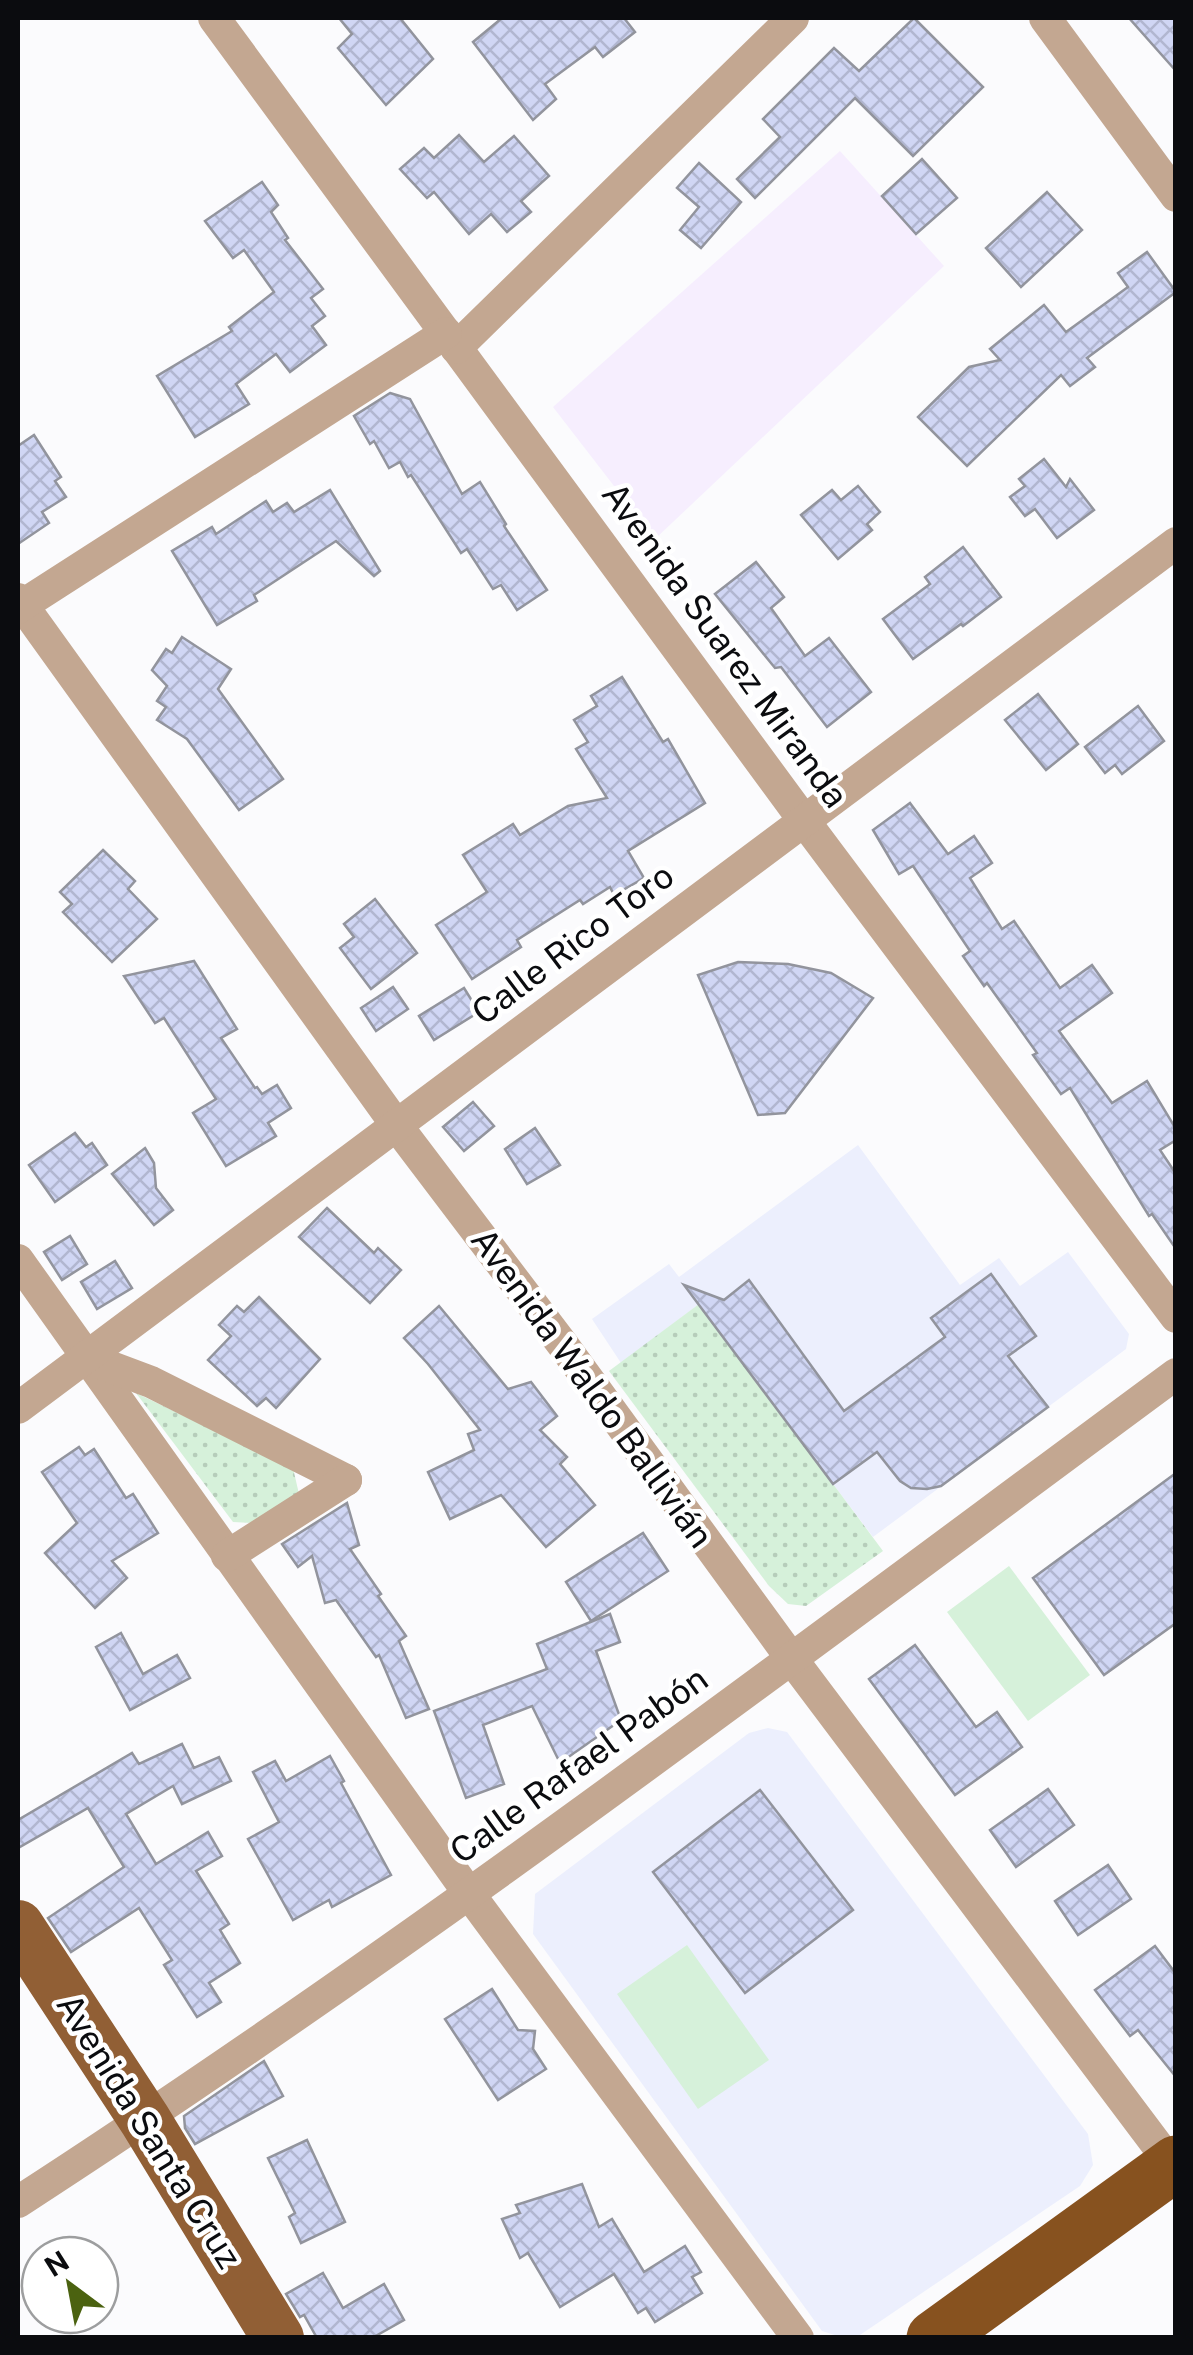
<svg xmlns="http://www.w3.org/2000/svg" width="1193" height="2355" viewBox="0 0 1193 2355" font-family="'Public Sans',sans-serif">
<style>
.industrial{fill:#f6eefe}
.built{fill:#eceffd}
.grass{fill:#d6f1da}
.park{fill:url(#park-dots)}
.building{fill:url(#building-cross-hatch);stroke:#92949d;stroke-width:2.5}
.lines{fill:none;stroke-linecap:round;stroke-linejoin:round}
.minor{stroke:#c3a791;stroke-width:32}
.primary{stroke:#915f35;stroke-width:52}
.trunk{stroke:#87521f;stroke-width:55}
.labels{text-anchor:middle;stroke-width:9;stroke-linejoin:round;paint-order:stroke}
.street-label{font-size:35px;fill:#0b0c0f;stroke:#fff}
</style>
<defs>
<pattern id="park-dots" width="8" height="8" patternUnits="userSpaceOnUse" patternTransform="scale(2.5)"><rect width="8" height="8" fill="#d6f1da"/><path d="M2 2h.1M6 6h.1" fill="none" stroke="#b6cdba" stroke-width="1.8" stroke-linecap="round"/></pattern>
<pattern id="building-cross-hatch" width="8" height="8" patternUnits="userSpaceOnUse" patternTransform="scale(2.5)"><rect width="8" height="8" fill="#d0d6f4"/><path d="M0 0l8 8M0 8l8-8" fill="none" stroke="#b1b6d0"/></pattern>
</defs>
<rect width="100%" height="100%" fill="#fbfbfd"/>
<polygon class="industrial" points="840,151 944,266 655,539 553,407"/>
<g class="built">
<polygon points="858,1145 960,1285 999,1258 1020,1286 1068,1252 1129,1334 1126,1349 873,1537 698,1305 621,1363 592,1319 669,1264 679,1277"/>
<polygon points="768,1728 787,1732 1088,2134 1093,2165 1080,2186 857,2337 841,2337 822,2331 533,1934 535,1894 749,1733"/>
</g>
<g class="grass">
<polygon points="1009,1566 1090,1675 1028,1721 947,1612"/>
<polygon points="687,1945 769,2060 698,2109 617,1994"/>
</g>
<g class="park">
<polygon points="699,1304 883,1551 806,1606 788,1604 769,1586 609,1371"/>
<polygon points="136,1393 293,1468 299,1494 252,1523 233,1522"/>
</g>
<g class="building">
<polygon points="339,18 400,18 433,59 386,105 338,48 352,34"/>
<polygon points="502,18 624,18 635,32 603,57 595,47 545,84 556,99 533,120 473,42"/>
<polygon points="914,18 983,87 913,156 855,98 755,198 737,179 780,137 763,119 834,48 859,71"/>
<polygon points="1129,18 1176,18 1176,71"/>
<polygon points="459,135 484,162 514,136 549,176 521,201 531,212 507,232 491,214 469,234 434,192 427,198 400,169 424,148 434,158"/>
<polygon points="922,159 957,198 916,234 882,196"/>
<polygon points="699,163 741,202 701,248 680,230 699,207 677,188"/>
<polygon points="262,182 278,205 271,212 288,238 285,240 323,289 311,298 325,316 312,326 326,345 290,372 276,354 236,384 249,404 195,437 157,376 232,331 229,327 274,292 244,250 233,258 205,221"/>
<polygon points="1047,192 1082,230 1021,287 986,248"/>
<polygon points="1147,252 1176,292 1087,358 1095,367 1070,386 1061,375 967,466 918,417 969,367 1000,360 990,349 1044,305 1066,332 1128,287 1118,273"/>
<polygon points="390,393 410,399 462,494 480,482 506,524 504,526 547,590 517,610 501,585 493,589 467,549 461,553 411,475 408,477 400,462 389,468 374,441 370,444 354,416"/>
<polygon points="34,435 61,477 55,481 66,497 42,512 49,523 18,544 18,446"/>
<polygon points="1044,459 1066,487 1070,479 1094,510 1057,538 1035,509 1025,516 1010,497 1025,486 1019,479"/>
<polygon points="858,486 880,512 867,524 872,530 838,559 801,515 832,490 841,500"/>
<polygon points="330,490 380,571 374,576 336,541 254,595 257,601 217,625 172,551 212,527 216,534 266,501 273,512 287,503 294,512"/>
<polygon points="963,547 1001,597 963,626 961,624 913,659 883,619 930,584 925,577"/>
<polygon points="756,562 784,597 771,608 805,656 829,638 871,692 827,727 781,667 775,668 715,594"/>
<polygon points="182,637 231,669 218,689 283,779 239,810 187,739 157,720 166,707 157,701 167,686 152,670 166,649 172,653"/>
<polygon points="622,677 663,742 668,739 705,803 628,851 644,878 614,895 610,887 583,904 580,900 517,940 521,947 472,979 436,925 487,892 463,855 513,824 520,835 568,806 607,798 576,749 588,742 574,720 597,706 591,696"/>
<polygon points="1038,694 1078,744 1046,770 1005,720"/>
<polygon points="1138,706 1164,741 1122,774 1115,765 1105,773 1085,747"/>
<polygon points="910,803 948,854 974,836 992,863 970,878 1002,929 1014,921 1060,988 1092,965 1112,993 1059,1031 1112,1103 1147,1081 1176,1129 1176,1140 1160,1150 1176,1174 1176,1249 1152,1214 1149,1216 1070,1088 1061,1094 1033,1055 1037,1053 987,983 984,986 963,956 970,951 913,866 899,874 873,830"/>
<polygon points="103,850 135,881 128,889 157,919 112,962 63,912 72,904 60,892"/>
<polygon points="375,899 417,953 371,989 340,948 354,937 344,924"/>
<polygon points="194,961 237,1029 221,1038 255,1088 257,1087 262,1094 277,1085 291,1108 268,1123 276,1136 226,1166 193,1113 216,1099 164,1018 155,1023 124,976"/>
<polygon points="738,962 788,964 831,973 873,998 785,1113 758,1115 698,975"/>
<polygon points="393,987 408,1009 376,1031 361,1008"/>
<polygon points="464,988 479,1012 434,1040 419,1016"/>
<polygon points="473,1102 494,1126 464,1151 443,1127"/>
<polygon points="535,1128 560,1165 527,1184 505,1149"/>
<polygon points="75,1133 86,1147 92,1143 107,1165 55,1202 29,1165"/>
<polygon points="145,1148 154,1163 156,1188 173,1210 154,1225 112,1174"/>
<polygon points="327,1208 374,1253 378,1248 401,1270 370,1303 299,1237"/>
<polygon points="70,1236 87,1264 62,1280 44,1252"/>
<polygon points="115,1261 132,1288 97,1309 81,1282"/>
<polygon points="991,1274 1036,1336 1008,1356 1048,1407 941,1486 927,1489 911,1488 900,1481 877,1452 833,1484 684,1285 724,1300 749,1280 844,1411 945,1337 931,1318"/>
<polygon points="259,1297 320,1359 276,1408 266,1398 257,1406 208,1360 231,1336 219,1325 237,1306 244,1312"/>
<polygon points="439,1306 508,1389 531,1382 557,1416 540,1430 567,1457 560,1464 595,1505 546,1547 501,1495 450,1519 428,1472 474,1450 468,1434 480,1430 428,1364 404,1338"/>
<polygon points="79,1447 85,1455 94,1449 126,1498 133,1494 158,1533 112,1561 127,1578 95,1608 45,1553 77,1523 42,1472"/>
<polygon points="1176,1473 1176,1623 1104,1675 1033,1578"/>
<polygon points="347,1503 359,1545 350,1549 381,1594 378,1596 406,1636 399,1641 429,1709 406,1718 379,1655 376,1657 336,1600 325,1603 312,1556 298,1567 282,1544"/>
<polygon points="643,1533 668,1571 591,1621 566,1582"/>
<polygon points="610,1614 620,1642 596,1651 621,1720 560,1763 532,1706 483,1725 504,1784 466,1798 434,1711 547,1669 537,1644"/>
<polygon points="121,1633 143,1674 177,1655 190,1678 130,1710 96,1647"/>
<polygon points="915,1645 976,1727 997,1712 1022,1747 955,1795 869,1679"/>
<polygon points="182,1744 194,1768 219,1757 231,1781 182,1804 173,1786 126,1814 156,1864 208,1832 222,1856 196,1871 229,1924 220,1930 240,1963 209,1983 221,2002 197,2017 164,1965 172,1960 139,1908 71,1952 48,1918 124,1867 88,1808 18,1848 18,1820 132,1753 139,1764"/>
<polygon points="330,1756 344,1781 341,1783 391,1875 332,1907 329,1900 293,1920 248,1839 279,1822 253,1772 275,1761 286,1781"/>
<polygon points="1048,1789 1074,1825 1016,1867 990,1830"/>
<polygon points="760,1790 853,1910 745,1993 653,1872"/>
<polygon points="1108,1865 1131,1899 1078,1935 1055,1901"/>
<polygon points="1155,1946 1176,1974 1176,2077 1138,2030 1130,2036 1095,1990"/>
<polygon points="492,1989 518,2030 535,2031 533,2049 546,2069 498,2100 445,2019"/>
<polygon points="264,2061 283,2096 195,2144 185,2128 184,2116"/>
<polygon points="307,2140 345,2222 301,2243 289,2217 295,2213 268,2158"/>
<polygon points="582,2184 599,2227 612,2219 644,2272 685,2246 701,2272 692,2277 702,2293 655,2322 646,2308 638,2313 614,2274 560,2307 528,2253 520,2258 502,2219 520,2213 516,2205"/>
<polygon points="323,2273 343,2308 384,2284 404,2320 372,2338 317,2338 304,2315 300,2317 286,2294"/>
</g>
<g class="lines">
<g class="minor">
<polyline points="214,18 805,822 1176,1317"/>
<polyline points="1045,18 1176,196"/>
<polyline points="456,348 793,18"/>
<polyline points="18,599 397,1126 563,1345 791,1658 1172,2165"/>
<polyline points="18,608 446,333"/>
<polyline points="18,1260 470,1895 798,2338"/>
<polyline points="87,1358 151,1382 346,1480"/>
<polyline points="18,1408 1176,543"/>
<polyline points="227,1556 346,1480"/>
<path d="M 18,2202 C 416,1944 794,1656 1176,1374"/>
</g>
<polyline class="primary" points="18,1926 145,2120 278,2338"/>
<polyline class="trunk" points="934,2338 1176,2163"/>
</g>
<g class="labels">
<g class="street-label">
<text transform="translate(725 645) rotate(54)" y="12">Avenida Suarez Miranda</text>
<text transform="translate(573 944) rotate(-37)" y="12">Calle Rico Toro</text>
<text transform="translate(592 1388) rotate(54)" y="12">Avenida Waldo Ballivián</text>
<text transform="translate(579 1765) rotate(-36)" y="12">Calle Rafael Pabón</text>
<text transform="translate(149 2131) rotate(58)" y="12">Avenida Santa Cruz</text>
</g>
</g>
<rect width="1193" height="2355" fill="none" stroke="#0b0c0f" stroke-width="40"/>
<g transform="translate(70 2285) rotate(328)"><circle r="48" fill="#ffffff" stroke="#9d9e9f" stroke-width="2.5"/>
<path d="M0-8L18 38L0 25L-18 38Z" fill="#4b6210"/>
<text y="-15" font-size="28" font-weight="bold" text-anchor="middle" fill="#0b0c0f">N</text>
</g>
</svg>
